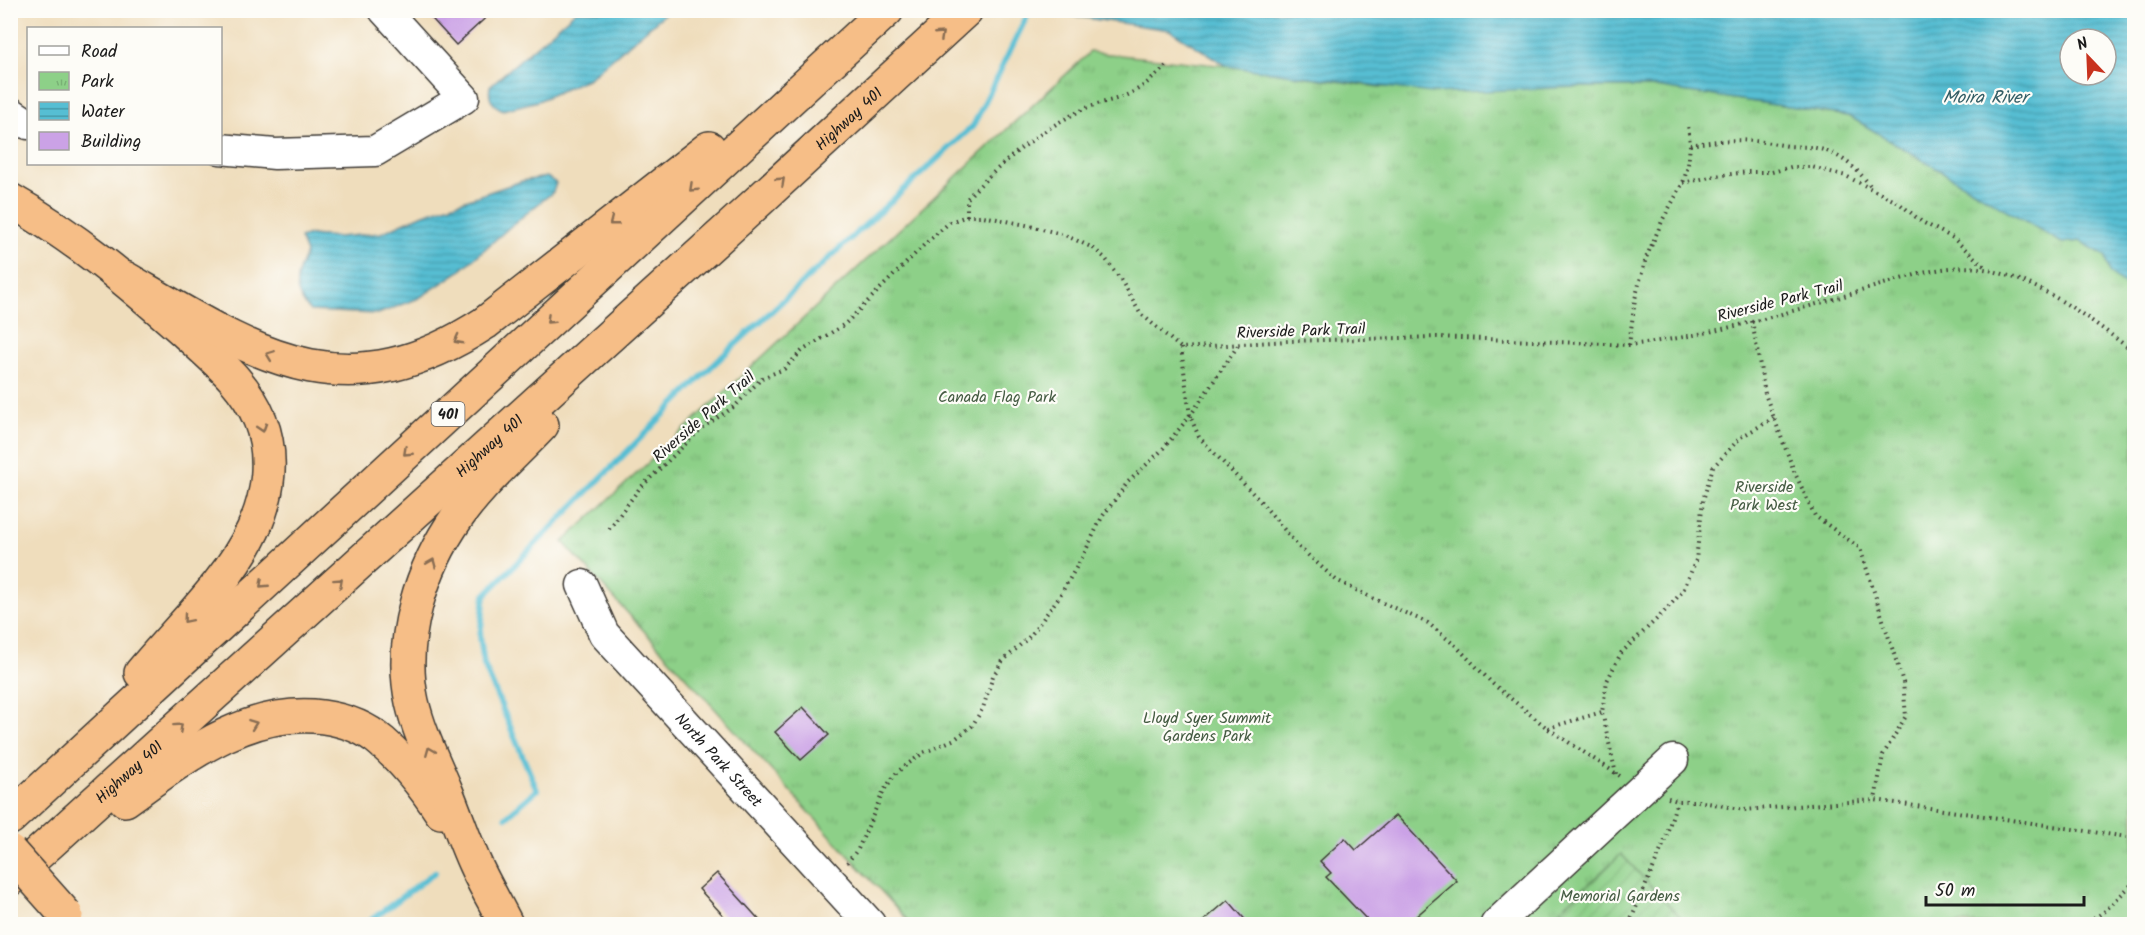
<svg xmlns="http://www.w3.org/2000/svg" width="2145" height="935" viewBox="0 0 2145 935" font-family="Kalam,sans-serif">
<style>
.park{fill:url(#park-tufts);stroke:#547652;stroke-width:1.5}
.garden{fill:url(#garden-furrows);stroke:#547652;stroke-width:1.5}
.water{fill:url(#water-rules);stroke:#396d78;stroke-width:1.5;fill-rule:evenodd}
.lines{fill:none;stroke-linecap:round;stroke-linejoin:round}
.stream{stroke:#56bed3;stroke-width:6}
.building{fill:#cba2e6}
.minor-casing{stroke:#3c3934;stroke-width:33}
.highway-casing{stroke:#3c3934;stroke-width:36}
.path{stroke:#3c3934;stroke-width:4;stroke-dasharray:1.5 4.5;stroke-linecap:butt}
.minor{stroke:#fff;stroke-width:30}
.highway{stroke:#f6be87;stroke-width:33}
.major-bridge-casing{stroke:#3c3934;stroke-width:36;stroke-linecap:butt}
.major-bridge{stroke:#f6be87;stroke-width:33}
.oneway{stroke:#896d52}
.labels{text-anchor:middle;stroke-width:4.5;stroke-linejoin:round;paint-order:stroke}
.shield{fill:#fdfcf7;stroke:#605f5e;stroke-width:1.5}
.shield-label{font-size:15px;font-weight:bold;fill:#1c1c1c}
.street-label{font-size:16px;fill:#1c1c1c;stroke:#fdfcf7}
.park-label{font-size:16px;fill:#445b42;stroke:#fdfcf7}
.water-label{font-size:18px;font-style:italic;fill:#335d65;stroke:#fdfcf7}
</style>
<defs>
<pattern id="park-tufts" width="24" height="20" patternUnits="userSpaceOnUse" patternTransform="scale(1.5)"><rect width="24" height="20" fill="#8dd088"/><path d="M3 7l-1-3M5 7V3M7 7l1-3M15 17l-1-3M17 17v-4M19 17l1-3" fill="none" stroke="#79b275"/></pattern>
<pattern id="garden-furrows" width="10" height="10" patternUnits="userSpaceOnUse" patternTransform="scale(1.5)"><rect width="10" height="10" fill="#8dd088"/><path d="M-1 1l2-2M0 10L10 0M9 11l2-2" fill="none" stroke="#79b275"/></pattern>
<pattern id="water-rules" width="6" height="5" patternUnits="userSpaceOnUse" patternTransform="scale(1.5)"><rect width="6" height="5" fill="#56bed3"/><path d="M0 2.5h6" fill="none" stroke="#469aaa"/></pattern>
</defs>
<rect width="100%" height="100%" fill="#fdfcf7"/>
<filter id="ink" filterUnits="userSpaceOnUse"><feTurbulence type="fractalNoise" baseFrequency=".0167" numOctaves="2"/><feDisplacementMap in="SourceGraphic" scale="12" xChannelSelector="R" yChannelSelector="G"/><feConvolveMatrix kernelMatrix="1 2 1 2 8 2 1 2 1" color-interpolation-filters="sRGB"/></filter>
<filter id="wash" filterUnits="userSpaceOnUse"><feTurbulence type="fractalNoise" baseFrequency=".008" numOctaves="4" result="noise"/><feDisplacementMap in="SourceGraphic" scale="24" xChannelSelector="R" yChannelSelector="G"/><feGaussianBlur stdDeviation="1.35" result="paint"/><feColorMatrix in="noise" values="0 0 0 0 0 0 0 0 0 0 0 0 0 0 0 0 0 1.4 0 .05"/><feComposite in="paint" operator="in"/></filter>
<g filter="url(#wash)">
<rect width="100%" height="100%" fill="#efddbc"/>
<polygon class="park" points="1090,52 1227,66 1379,87 1656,87 1849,116 2062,243 2080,241 2106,256 2109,273 2134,291 2134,924 911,924 563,542"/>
<polygon class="garden" points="1621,854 1687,924 1545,924"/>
<g class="water">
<path d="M 576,11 L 668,11 L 589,78 L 538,101 L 503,110 C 491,104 488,99 490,86 Z"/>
<path d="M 1036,11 L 2134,11 L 2134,289 L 2130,289 L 2109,273 L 2106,256 L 2080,241 L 2062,243 L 1849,116 L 1656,87 L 1578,87 L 1432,93 L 1227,66 L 1170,30 ZM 2070,39 L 2106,39 L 2106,75 L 2070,75 Z"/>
<path d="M 547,177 L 556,183 L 553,192 L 512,225 L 460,271 L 419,298 L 378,314 L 310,311 C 290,289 296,277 306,253 L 300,238 L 309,235 L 338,237 L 381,233 L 424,214 L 522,181 Z"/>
</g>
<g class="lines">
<g class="stream">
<polyline points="506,817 537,790 484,665 480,636 485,595 714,364 973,126 1030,10"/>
<polyline points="366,924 435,872"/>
</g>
</g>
<g id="blocks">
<g class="building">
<polygon points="424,10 494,10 456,45"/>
<polygon points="803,707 829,735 801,760 775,732"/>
<polygon points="1396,815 1457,881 1407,924 1371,924 1326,877 1331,873 1320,861 1345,838 1356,850"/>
<polygon points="717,873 763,924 731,924 699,889"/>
<polygon points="1228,900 1249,924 1200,924"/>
</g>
</g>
</g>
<g filter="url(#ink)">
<use href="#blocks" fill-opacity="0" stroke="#3c3934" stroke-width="1.5"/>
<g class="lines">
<defs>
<g id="minor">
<polyline points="10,112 28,124"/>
<polyline points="220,149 275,154 375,151 464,98 384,10"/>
<path id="s1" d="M 582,585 L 604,634 L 870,924"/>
<polyline points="1496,924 1673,760"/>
</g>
<g id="highway">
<path d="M 10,200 C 74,236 130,283 184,331 C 213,358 245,382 260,420 C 274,455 269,496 253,530 C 228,583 178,628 141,673"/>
<path d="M 125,278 C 254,353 342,416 485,323 L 709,148"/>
<path d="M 125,800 C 184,758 247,707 323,717 C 344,720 366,728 382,742 C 405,762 424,786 441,812"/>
<polyline points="10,818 887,10"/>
<path id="s2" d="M 10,879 L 738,220 L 966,10"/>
<path d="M 506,924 C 496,904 484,884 475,864 C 464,840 456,815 446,791 C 434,762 419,733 412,702 C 398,638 422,567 458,516 C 481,483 515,454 542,425"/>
</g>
</defs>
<use href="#minor" class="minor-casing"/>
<use href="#highway" class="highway-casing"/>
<g class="path">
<path d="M 1690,145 C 1729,138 1750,139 1788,146 C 1797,147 1807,146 1816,148 C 1840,153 1858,169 1872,188"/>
<polyline points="1683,183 1715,176 1748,172 1772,172 1791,167 1812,167 1846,176 1899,203 1922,222 1953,238 1986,268"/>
<path d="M 967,216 L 967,199 L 972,193 C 1005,160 1040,130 1082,110 C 1095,103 1109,102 1122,97 C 1140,90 1153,79 1167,65"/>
<polyline points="1752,321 1765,394 1794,471 1815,516 1860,548 1903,682 1906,716 1883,755 1875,800"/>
<polyline points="1629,345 1635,299 1646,258 1663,219 1683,183 1688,166 1690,145 1688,124"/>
<polyline points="1181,348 1190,416 1199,437 1261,502 1299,547 1336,580 1374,599 1428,623 1457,647 1493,684 1547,728 1620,776"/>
<path d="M 609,529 L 639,489 L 703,427 L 735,406 L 762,378 L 784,369 L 802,351 L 845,324 L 926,243 L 950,222 L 967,216 L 983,216 L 1026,225 L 1065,235 L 1093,248 L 1105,258 L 1121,280 L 1140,313 L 1181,348 L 1288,341 L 1437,337 L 1629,345 C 1675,340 1722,330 1767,318 C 1804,308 1841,297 1877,286 C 1912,276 1952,261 1989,270 C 2045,284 2089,318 2134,352"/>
<polyline points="1548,728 1602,712"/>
<polyline points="1616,774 1602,712 1607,681 1621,653 1661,615 1683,591 1696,560 1703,500 1713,467 1741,437 1774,418"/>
<polyline points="1668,798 1677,801 1698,801 1744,810 1875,800 2134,838"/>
<polyline points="847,863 858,849 884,790 897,772 923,753 955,739 972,726 983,708 993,676 1002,662 1031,635 1059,597 1083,556 1102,517 1128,482 1161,451 1190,416 1239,344"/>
<polyline points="2089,922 2105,911 2134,882"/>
<polyline points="1629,924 1664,843 1677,801"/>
<polyline points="1984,924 2020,924"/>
<polyline points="2069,924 2089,922 2095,924"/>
</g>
<use href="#minor" class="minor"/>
<use href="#highway" class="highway"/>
<defs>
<polyline id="major-bridge" points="10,852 66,915"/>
</defs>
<use href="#major-bridge" class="major-bridge-casing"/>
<use href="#major-bridge" class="major-bridge"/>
</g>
<defs><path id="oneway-chevron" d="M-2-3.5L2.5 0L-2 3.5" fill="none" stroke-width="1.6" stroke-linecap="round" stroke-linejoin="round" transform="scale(1.5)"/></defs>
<g class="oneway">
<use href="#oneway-chevron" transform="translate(940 35) rotate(-43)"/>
<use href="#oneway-chevron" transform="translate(781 181) rotate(-43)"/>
<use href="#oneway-chevron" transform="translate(693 188) rotate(137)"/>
<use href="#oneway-chevron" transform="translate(613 222) rotate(142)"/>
<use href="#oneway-chevron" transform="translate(550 320) rotate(137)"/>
<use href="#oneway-chevron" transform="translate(458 340) rotate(152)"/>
<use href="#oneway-chevron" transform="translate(270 355) rotate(-159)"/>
<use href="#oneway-chevron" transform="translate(262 428) rotate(72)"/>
<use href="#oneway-chevron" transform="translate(407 452) rotate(137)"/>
<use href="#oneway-chevron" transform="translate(432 563) rotate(-67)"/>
<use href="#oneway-chevron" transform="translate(339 582) rotate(-42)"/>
<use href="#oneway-chevron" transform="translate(263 584) rotate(137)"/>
<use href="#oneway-chevron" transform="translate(187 619) rotate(131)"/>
<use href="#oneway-chevron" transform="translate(253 724) rotate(-20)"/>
<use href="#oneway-chevron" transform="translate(179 727) rotate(-42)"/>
<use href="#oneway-chevron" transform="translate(430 751) rotate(-112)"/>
</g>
</g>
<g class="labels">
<rect class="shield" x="431.5" y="402" width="33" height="24" rx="4.5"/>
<g class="shield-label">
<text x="448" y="419">401</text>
</g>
<g class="street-label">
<text dy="6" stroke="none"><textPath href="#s2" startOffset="1132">Highway 401</textPath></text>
<text transform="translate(1780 300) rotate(-14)" y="6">Riverside Park Trail</text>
<text transform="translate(1301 330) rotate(-2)" y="6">Riverside Park Trail</text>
<text transform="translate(703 416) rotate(-41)" y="6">Riverside Park Trail</text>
<text dy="6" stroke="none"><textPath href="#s2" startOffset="646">Highway 401</textPath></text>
<text dy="6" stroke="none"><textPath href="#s1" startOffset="224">North Park Street</textPath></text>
<text dy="6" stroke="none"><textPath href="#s2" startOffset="160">Highway 401</textPath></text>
</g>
<g class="park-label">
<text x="997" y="402">Canada Flag Park</text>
<text x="1764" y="492">Riverside<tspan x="1764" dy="18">Park West</tspan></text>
<text x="1207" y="723">Lloyd Syer Summit<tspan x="1207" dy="18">Gardens Park</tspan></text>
<text x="1620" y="901">Memorial Gardens</text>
</g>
<g class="water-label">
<text x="1985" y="103">Moira River</text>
</g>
</g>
<rect width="2145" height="935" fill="none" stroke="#fdfcf7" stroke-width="36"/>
<rect x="27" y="27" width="195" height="138" fill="#fdfcf7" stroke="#a3a29f" stroke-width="1.5"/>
<rect x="39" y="46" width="30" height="9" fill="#ffffff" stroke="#a3a29f" stroke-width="1.5"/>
<text x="81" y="57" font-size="18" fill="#1c1c1c">Road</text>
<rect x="39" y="72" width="30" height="18" fill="url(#park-tufts)" stroke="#a3a29f" stroke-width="1.5"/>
<text x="81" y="87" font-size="18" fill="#1c1c1c">Park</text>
<rect x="39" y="102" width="30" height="18" fill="url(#water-rules)" stroke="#a3a29f" stroke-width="1.5"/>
<text x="81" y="117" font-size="18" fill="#1c1c1c">Water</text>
<rect x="39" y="132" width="30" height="18" fill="#cba2e6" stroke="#a3a29f" stroke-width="1.5"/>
<text x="81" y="147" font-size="18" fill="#1c1c1c">Building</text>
<g transform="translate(2088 57) rotate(337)"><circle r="28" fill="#fdfcf7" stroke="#a3a29f" stroke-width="1.5"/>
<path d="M0-4.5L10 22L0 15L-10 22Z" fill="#c8321e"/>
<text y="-9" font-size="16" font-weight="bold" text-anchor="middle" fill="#1c1c1c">N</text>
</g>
<path d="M1926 896v9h158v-9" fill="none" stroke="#1c1c1c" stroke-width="3"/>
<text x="1935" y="896" font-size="18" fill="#1c1c1c" stroke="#fdfcf7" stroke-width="4.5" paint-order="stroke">50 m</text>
</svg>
